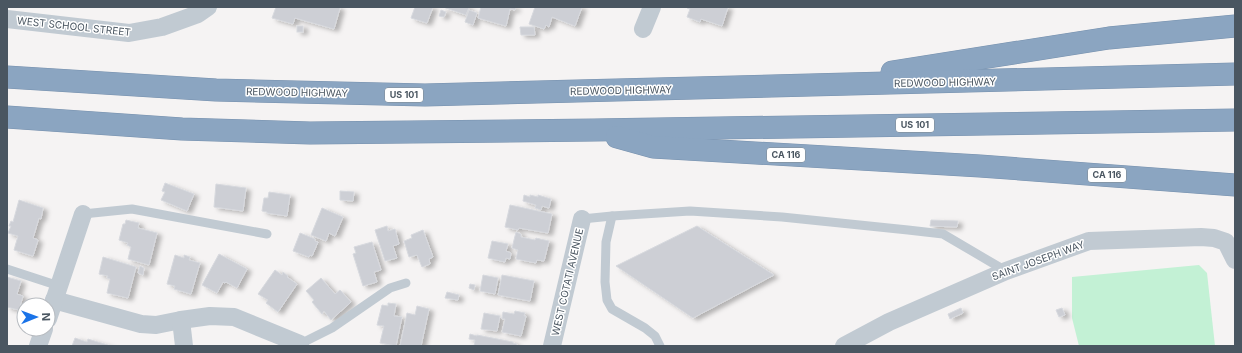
<svg xmlns="http://www.w3.org/2000/svg" width="1242" height="353" viewBox="0 0 1242 353" font-family="Inter,sans-serif">
<style>
.green{fill:#c3f1d5}
.building{fill:#cdcfd5;stroke:#d7d9de;filter:url(#shadow)}
.lines{fill:none;stroke-linecap:round;stroke-linejoin:round}
.highway-casing{stroke:#7690ad;stroke-width:23}
.lane{stroke:#c1cad2;stroke-width:9}
.street{stroke:#c1cad2;stroke-width:18}
.highway{stroke:#8ba5c1;stroke-width:22}
.labels{text-anchor:middle;stroke-width:3;stroke-linejoin:round;paint-order:stroke}
.shield{fill:#fff;stroke:#808990;stroke-width:1}
.shield-label{font-size:9px;font-weight:bold;fill:#4a5661}
.street-label{font-size:10px;fill:#4a5661;stroke:#fff}
</style>
<defs>
<filter id="shadow"><feDropShadow dx="4.5" dy="2.5" stdDeviation="2" flood-color="#0004"/></filter>
</defs>
<rect width="100%" height="100%" fill="#f5f3f3"/>
<polygon class="green" points="1199,265 1207,273 1215,346 1079,346 1072,318 1072,277"/>
<g class="building">
<polygon points="276,7 337,7 340,8 334,29 295,18 293,24 272,18"/>
<polygon points="415,7 433,7 427,23 411,18"/>
<polygon points="443,7 469,7 466,15"/>
<polygon points="481,7 516,7 515,10 510,9 506,26 478,18"/>
<polygon points="535,7 582,7 575,26 552,17 549,27 546,25 544,29 529,24"/>
<polygon points="687,7 728,7 722,26 701,19 700,22 687,17 690,9 687,8"/>
<polygon points="441,10 446,12 444,17 439,16"/>
<polygon points="469,10 477,13 473,25 465,22"/>
<rect x="297" y="26" width="6" height="6"/>
<polygon points="520,27 534,27 535,35 521,35"/>
<polygon points="165,183 194,194 187,211 161,200 165,192 162,191"/>
<polygon points="216,184 246,188 243,211 214,207"/>
<polygon points="340,191 354,192 353,201 340,200"/>
<polygon points="269,192 290,195 287,216 267,213 267,212 262,211 264,198 268,198"/>
<polygon points="524,195 530,197 530,195 538,197 538,195 551,199 549,208 542,206 541,210 535,208 536,205 523,201"/>
<polygon points="19,200 43,208 41,219 39,218 33,238 38,240 33,256 14,250 18,236 8,233 11,226 9,226 11,221 13,222"/>
<polygon points="510,205 552,214 548,233 519,228 518,230 505,227"/>
<polygon points="322,208 343,217 335,236 329,233 326,241 311,235"/>
<polygon points="126,220 139,223 138,228 157,233 149,265 128,259 131,247 127,245 128,243 119,240 123,224 125,224"/>
<polygon points="931,220 958,221 957,227 930,226"/>
<polygon points="387,226 388,231 395,229 399,244 393,246 397,258 385,261 375,230"/>
<polygon points="697,226 774,275 693,318 616,266"/>
<polygon points="423,230 433,257 429,259 430,264 422,267 417,255 409,257 404,241 412,238 411,235"/>
<polygon points="516,232 521,234 521,237 535,240 536,238 549,241 544,261 537,260 536,263 516,259 518,250 512,248"/>
<polygon points="300,233 315,239 315,241 318,242 312,256 310,255 309,257 293,251"/>
<polygon points="492,241 508,244 506,251 511,253 510,259 506,258 505,262 488,258"/>
<polygon points="372,242 381,270 374,272 377,282 363,286 353,254 356,253 354,247"/>
<polygon points="219,254 247,269 237,288 226,282 225,283 223,282 217,293 202,285"/>
<polygon points="175,255 184,258 184,255 190,257 189,260 200,263 191,294 174,289 175,286 167,284"/>
<polygon points="103,257 136,267 128,298 107,293 110,279 107,278 108,276 99,274"/>
<polygon points="140,266 144,268 143,275 138,273"/>
<polygon points="275,270 282,275 283,272 288,276 287,277 297,284 278,312 266,303 268,300 258,294"/>
<polygon points="483,275 498,278 495,294 480,291"/>
<polygon points="502,275 534,281 530,301 498,295"/>
<polygon points="7,277 21,281 17,294 23,296 19,310 7,307"/>
<polygon points="321,278 335,294 340,290 351,302 331,320 324,311 322,314 312,302 314,300 306,291"/>
<polygon points="470,284 475,285 474,290 469,288"/>
<polygon points="447,292 459,295 458,300 445,298"/>
<polygon points="388,303 396,304 394,316 402,317 396,346 380,343 384,326 377,325 382,305 388,306"/>
<polygon points="417,306 429,309 421,346 400,346 407,313 415,315"/>
<polygon points="961,308 963,313 950,319 948,314"/>
<polygon points="1062,308 1065,315 1059,317 1056,310"/>
<polygon points="515,311 525,313 524,316 526,316 521,336 502,332 505,319 502,319 503,312 514,314"/>
<polygon points="484,313 500,316 497,331 481,329"/>
<polygon points="470,334 477,336 477,335 513,342 513,343 517,344 516,346 474,346 475,340 469,339"/>
<polygon points="75,338 87,342 88,339 111,346 72,346"/>
</g>
<g class="lines">
<defs>
<g id="highway">
<polyline points="892,72 1109,38 1235,26"/>
<polyline points="7,77 216,90 425,95 1235,74"/>
<polyline points="7,117 182,129 310,133 595,130 1235,120"/>
<polyline points="617,137 653,147 980,166 1235,185"/>
</g>
</defs>
<use href="#highway" class="highway-casing"/>
<g class="lane">
<polyline points="83,214 132,209 267,234"/>
<polyline points="612,216 606,242 605,282 607,300 612,309 645,328 655,336 660,346"/>
<polyline points="582,219 612,216 690,211 782,217 908,230 943,234 1006,271"/>
<polyline points="7,269 59,286"/>
<polyline points="301,346 300,344 332,328 390,288 406,283"/>
</g>
<g class="street">
<polyline points="7,19 129,33 162,27 198,14 208,7"/>
<polyline points="643,29 652,7"/>
<polyline points="54,300 141,324 156,325 181,320 210,316 234,317 300,344"/>
<polyline points="48,319 83,214"/>
<polyline points="181,320 184,346"/>
<polyline points="38,346 44,329"/>
<polyline points="552,346 582,219"/>
<polyline points="844,346 889,322 1006,271 1089,241 1201,237 1214,238 1226,242 1235,260"/>
</g>
<use href="#highway" class="highway"/>
</g>
<g class="labels">
<g class="shield">
<rect x="385" y="88" width="38" height="14" rx="3"/>
<rect x="896" y="118" width="38" height="14" rx="3"/>
<rect x="767" y="148" width="38" height="14" rx="3"/>
<rect x="1088" y="168" width="38" height="14" rx="3"/>
</g>
<g class="shield-label">
<text x="404" y="98">US 101</text>
<text x="915" y="128">US 101</text>
<text x="786" y="158">CA 116</text>
<text x="1107" y="178">CA 116</text>
</g>
<g class="street-label">
<text transform="translate(74 26) rotate(6)" y="4">WEST SCHOOL STREET</text>
<text transform="translate(945 82) rotate(-1)" y="4">REDWOOD HIGHWAY</text>
<text transform="translate(621 90) rotate(-1)" y="4">REDWOOD HIGHWAY</text>
<text transform="translate(297 92) rotate(1)" y="4">REDWOOD HIGHWAY</text>
<text transform="translate(1038 260) rotate(-20)" y="4">SAINT JOSEPH WAY</text>
<text transform="translate(567 282) rotate(-77)" y="4">WEST COTATI AVENUE</text>
</g>
</g>
<rect width="1242" height="353" fill="none" stroke="#4a5661" stroke-width="16"/>
<g transform="translate(36 317) rotate(89)"><circle r="19" fill="#ffffff" stroke="#b7bbc0"/>
<path d="M0-3L7 15L0 10L-7 15Z" fill="#1a73e8"/>
<text y="-6" font-size="11" font-weight="bold" text-anchor="middle" fill="#4a5661">N</text>
</g>
</svg>
